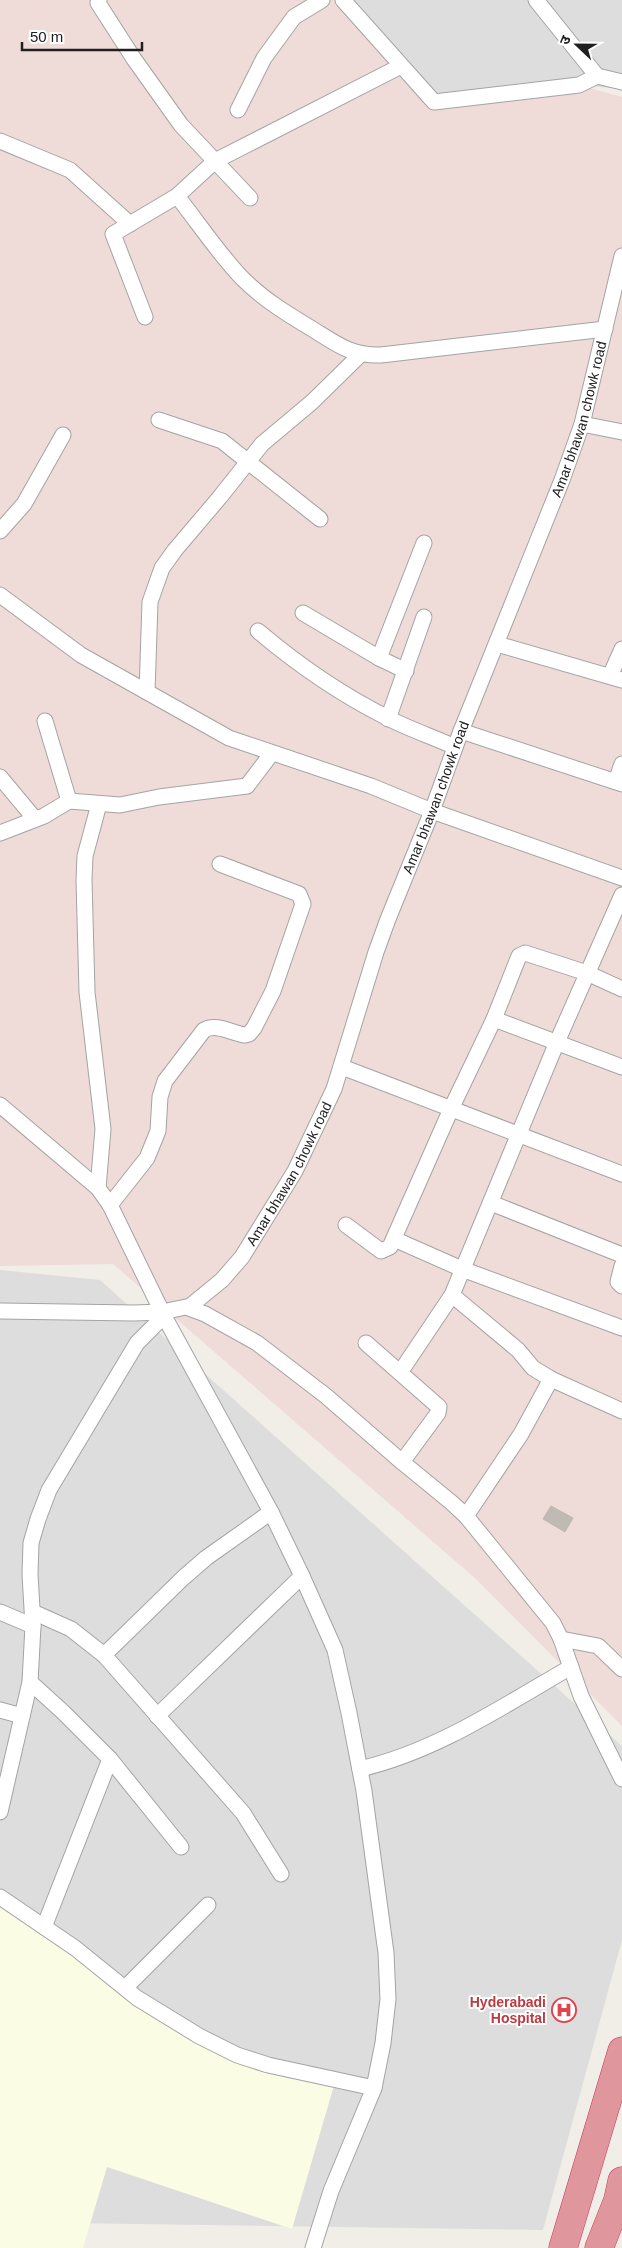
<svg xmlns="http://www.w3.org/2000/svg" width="622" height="2248" viewBox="0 0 622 2248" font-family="Arial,'Noto Sans Devanagari',sans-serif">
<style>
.residential{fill:#dedddd}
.commercial{fill:#efdbd8}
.education{fill:#fafce3}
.building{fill:#c0bab4;stroke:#c0b6ab}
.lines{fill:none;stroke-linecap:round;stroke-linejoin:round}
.street-casing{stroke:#a4a4a4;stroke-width:17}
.highway-casing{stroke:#cc365b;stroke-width:29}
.street{stroke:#fff;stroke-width:15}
.highway{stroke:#e0969d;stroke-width:28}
.labels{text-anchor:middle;stroke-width:4;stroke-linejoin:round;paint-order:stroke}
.street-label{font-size:14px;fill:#202020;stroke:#fff}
.health-label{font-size:14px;font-weight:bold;fill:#be3a42;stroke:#fff;text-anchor:end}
</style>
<rect width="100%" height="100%" fill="#f0eee7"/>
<g class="residential">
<polygon points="343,0 622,0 622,89 579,85 434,102"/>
<polygon points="0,1270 100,1280 622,1746 622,1940 543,2230 0,2222"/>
</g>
<polygon class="commercial" points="0,0 343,0 434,102 579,85 622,97 622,1726 476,1579 113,1264 0,1266"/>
<polygon class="education" points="0,1901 213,2051 287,2078 335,2082 292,2229 107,2167 83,2248 0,2248"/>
<polygon class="building" points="551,1506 573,1518 565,1532 543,1519"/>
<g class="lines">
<defs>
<g id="street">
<polyline points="99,0 98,3 134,59 181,125 250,198"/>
<polyline points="343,0 434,102 579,85 597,76"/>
<polyline points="536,0 597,76 622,82"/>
<polyline points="238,110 264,58 294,17 322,0"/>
<polyline points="0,141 70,170 130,224"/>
<path d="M 177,196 C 197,221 221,257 243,279 C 264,300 289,315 314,330 C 338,345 352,356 381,355 L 605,329"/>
<polyline points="145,317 113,234 177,196 215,161 401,66"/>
<polyline points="159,420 222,441 320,519"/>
<polyline points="582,424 622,432"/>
<polyline points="0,531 24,504 63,435"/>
<polyline points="0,595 81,655 229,738 371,786 432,811 622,878"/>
<polyline points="303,613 379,658 406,671"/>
<path d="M 258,631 C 297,664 342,695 388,718 C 409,729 433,737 455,747"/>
<polyline points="497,644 622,680"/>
<polyline points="379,658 424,543"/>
<polyline points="610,676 622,649"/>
<polyline points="147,692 150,602 162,568 175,550 220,497 262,444 312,402 360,355"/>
<polyline points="388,719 424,617"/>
<polyline points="45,721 69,801"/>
<polyline points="461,731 622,784"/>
<polyline points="0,777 35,819"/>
<polyline points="616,781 622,764"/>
<polyline points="0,833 44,816 69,801 120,805 159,797 247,786 272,753"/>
<polyline points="494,1019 622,1067"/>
<polyline points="342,1067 622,1174"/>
<polyline points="0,1105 98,1188 110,1205 164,1316 271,1512 302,1576 335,1650 349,1713 364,1791 386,1953 388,1999 383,2043 374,2088 331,2191 313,2248"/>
<polyline points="98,1188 103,1129 87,992 84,880 85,856 99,804"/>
<polyline points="491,1203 622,1255"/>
<path d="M 110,1205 L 147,1158 L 158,1131 L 160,1097 L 165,1081 L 204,1030 C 217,1023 231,1033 245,1035 L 249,1034 L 254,1028 L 273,991 L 303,904 L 299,894 L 220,864"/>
<polyline points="346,1225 381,1251 390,1247 451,1109 494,1019 519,956 525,953 587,973 622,989"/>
<polyline points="394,1239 462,1269 622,1328"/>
<polyline points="622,1266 618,1282 622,1286"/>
<polyline points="452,1295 518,1350 533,1368 551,1379 622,1411"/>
<path id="s1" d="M 189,1307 L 222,1280 L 242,1257 L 295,1171 L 334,1089 L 376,952 L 388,919 L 432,811 L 461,731 L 562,480 L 582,424 L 622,256"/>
<polyline points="0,1311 134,1313 162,1312 186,1307 205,1314 257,1343 326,1396 402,1462 452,1503 466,1516 553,1623 561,1639 581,1696 622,1779"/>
<polyline points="366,1343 439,1407 438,1413 402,1462"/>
<polyline points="401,1371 452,1295 557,1042 622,895"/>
<polyline points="466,1516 521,1434 551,1379"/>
<polyline points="0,1612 33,1626"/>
<polyline points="33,1612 71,1629 104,1655 243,1813 281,1874"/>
<polyline points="561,1639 598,1646 622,1669"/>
<polyline points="104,1655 183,1578 206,1558 271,1512"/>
<polyline points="30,1682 63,1712 110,1759 181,1847"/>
<polyline points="0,1710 22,1716"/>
<polyline points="157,1716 302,1576"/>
<path d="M 360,1769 C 437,1751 503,1706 571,1667"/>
<polyline points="0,1812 30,1682 33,1626 30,1574 31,1543 38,1519 49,1490 137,1343 164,1316"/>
<polyline points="0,1897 75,1948 137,1998 199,2036 237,2055 268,2065 374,2088"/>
<polyline points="44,1927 110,1759"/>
<polyline points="125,1988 208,1905"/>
</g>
<g id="highway">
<polyline points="563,2248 622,2051"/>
<polyline points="599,2248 618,2200 622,2181"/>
</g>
</defs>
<use href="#street" class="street-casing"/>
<use href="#highway" class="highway-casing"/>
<use href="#street" class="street"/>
<use href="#highway" class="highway"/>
</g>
<defs>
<symbol id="hospital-ring" viewBox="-11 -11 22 22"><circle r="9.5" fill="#fff" stroke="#e0444e" stroke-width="1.5"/><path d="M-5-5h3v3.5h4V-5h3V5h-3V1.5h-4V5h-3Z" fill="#e0444e"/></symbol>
</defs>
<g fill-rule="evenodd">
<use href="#hospital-ring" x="550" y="1996" width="28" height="28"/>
</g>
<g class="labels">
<g class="street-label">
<text dy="5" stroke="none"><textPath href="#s1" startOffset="979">Amar bhawan chowk road</textPath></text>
<text dy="5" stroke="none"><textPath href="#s1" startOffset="574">Amar bhawan chowk road</textPath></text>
<text dy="5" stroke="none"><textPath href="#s1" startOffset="169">Amar bhawan chowk road</textPath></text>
</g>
<g class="health-label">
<text x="546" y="2007">Hyderabadi<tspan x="546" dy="16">Hospital</tspan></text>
</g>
</g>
<g transform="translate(577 45) rotate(292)" stroke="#ffffff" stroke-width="4" paint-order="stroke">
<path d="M0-4L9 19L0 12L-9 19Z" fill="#202020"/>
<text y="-8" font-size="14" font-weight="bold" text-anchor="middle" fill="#202020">उ</text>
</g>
<path d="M22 42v8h120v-8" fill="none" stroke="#202020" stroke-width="2.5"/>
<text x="30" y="42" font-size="15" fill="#202020" stroke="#ffffff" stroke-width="4" paint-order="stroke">50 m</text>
</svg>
